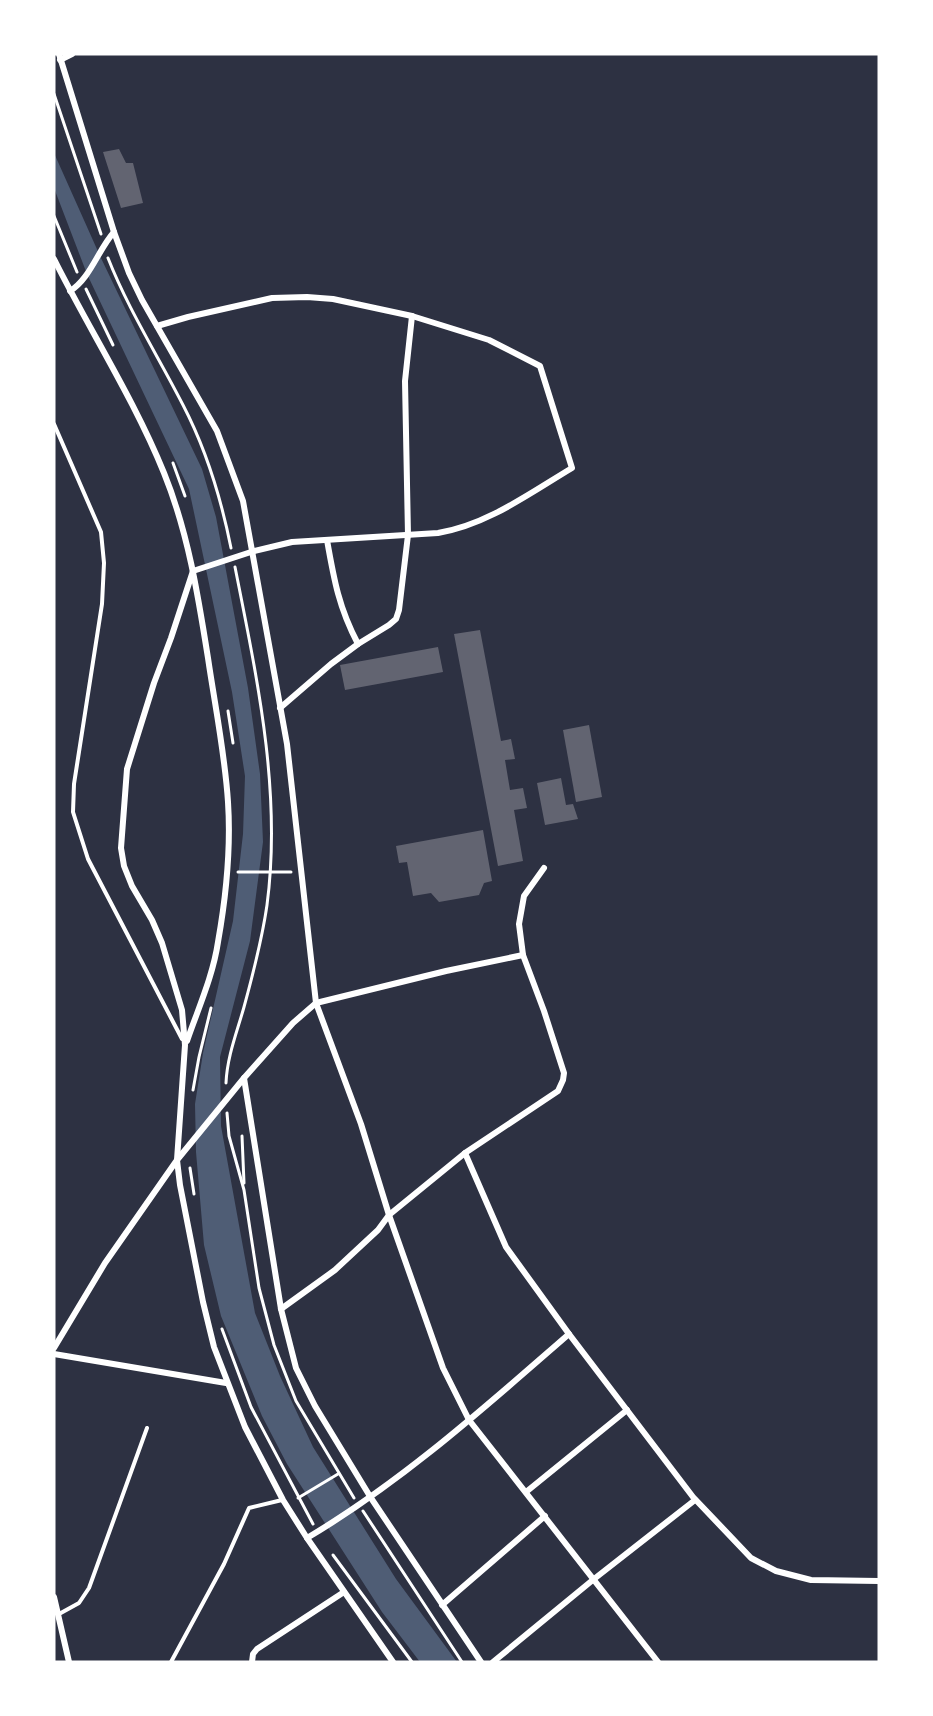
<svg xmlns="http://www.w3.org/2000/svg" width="933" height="1716" viewBox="0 0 933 1716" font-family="'Varela Round',sans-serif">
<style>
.water{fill:#4f5d75}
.building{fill:#626471}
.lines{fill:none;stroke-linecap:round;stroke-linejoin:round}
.path{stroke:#fff;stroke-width:3}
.service{stroke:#fff;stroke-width:4}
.minor{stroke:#fff;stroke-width:6}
</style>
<rect width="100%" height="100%" fill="#2d3142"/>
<polygon class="water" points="54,153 100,256 202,469 216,517 248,688 260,774 263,842 250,941 220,1057 221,1126 255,1313 280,1376 313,1447 396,1579 457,1662 420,1662 382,1612 287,1464 262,1416 221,1316 204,1245 196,1152 195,1104 203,1053 233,921 243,834 245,776 232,692 189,489 87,274 54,188"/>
<g class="building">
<polygon points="119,149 126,163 133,163 143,203 121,208 103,152"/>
<polygon points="480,630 501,741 511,739 515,759 505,760 510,790 523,788 527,808 514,810 523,861 498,866 454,634"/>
<polygon points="438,647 443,672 345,690 340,665"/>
<polygon points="589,725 602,797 576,802 563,730"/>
<polygon points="561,778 566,805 573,804 578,819 545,825 537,783"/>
<polygon points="483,830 492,881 484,883 479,895 439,902 431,893 413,896 407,862 399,863 396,846"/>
</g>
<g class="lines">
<g class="path">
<polyline points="54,94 101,234"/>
<polyline points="54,216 77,272"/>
<path d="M 108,258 C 128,309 158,356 183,405 C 207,451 221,498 231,548"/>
<polyline points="86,289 113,345"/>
<polyline points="173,463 185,496"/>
<polyline points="228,711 233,743"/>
<polyline points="238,872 291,872"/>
<path d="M 226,1083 C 227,1057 237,1032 244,1007 C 253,974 262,940 267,905 C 282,792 257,678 235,567"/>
<polyline points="193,1090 199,1057 211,1008"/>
<polyline points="227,1113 229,1136 244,1190 259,1288 274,1345 296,1401 354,1498"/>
<polyline points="242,1136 244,1183"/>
<polyline points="190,1168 194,1194"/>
<polyline points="222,1329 251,1407 313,1524"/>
<polyline points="298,1498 338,1474"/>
<polyline points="363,1511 462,1662"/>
<polyline points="333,1555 412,1662"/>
</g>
<g class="service">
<polyline points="54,424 101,532 104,563 102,604 74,784 73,812 88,859 182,1039"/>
<polyline points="59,1614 79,1603 89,1588 147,1428"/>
<polyline points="171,1662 224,1564 249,1508 282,1500"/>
</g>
<g class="minor">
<polyline points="59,54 114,232 129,273 142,300 217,431 243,501 287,744 316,1003 361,1124 389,1215 443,1368 469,1420 658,1662"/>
<polyline points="60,60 72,54"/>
<path d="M 54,259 C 90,331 134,399 164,473 C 188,532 198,595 208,658 C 215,706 225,754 228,802 C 231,848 226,897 218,942 C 213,976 198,1009 187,1041"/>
<path d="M 70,291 C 90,279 98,250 114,232"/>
<path d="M 157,326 L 188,317 L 272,298 L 307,297 L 333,299 L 412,316 L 489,340 L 540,366 L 572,468 C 530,493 487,525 438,533 L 292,542 L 254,551 L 193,571"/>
<path d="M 327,540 C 334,580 339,608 358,644"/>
<polyline points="193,571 171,638 154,683 127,769 121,848 124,866 132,886 152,920 162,943 182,1010 185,1045 177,1160 180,1185 203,1302 214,1347 245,1427 283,1500 307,1538 393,1662"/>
<polyline points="280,708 331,664 358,644 389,625 396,619 399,610 408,535 405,381 412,316"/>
<polyline points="465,1153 506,1247 569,1334 693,1497 751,1558 776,1571 811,1580 879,1581"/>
<polyline points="281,1309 335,1270 378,1230 389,1215 465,1153 558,1091 563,1080 564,1073 544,1011 523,955 519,924 524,896 544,868"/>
<polyline points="54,1348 105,1263 177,1160 244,1078"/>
<polyline points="54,1354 226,1383"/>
<polyline points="526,1492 627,1410"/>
<path d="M 307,1538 C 403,1481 485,1407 569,1334"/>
<polyline points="54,1597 69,1662"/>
<polyline points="442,1605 545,1516"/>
<polyline points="252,1662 253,1654 257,1649 344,1592"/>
<polyline points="481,1662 371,1498 315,1406 296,1368 281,1309 244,1078 293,1023 316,1003 446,971 523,955"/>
<polyline points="493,1662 594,1579 695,1500"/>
</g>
</g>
<rect width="933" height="1716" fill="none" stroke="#ffffff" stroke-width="111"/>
</svg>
